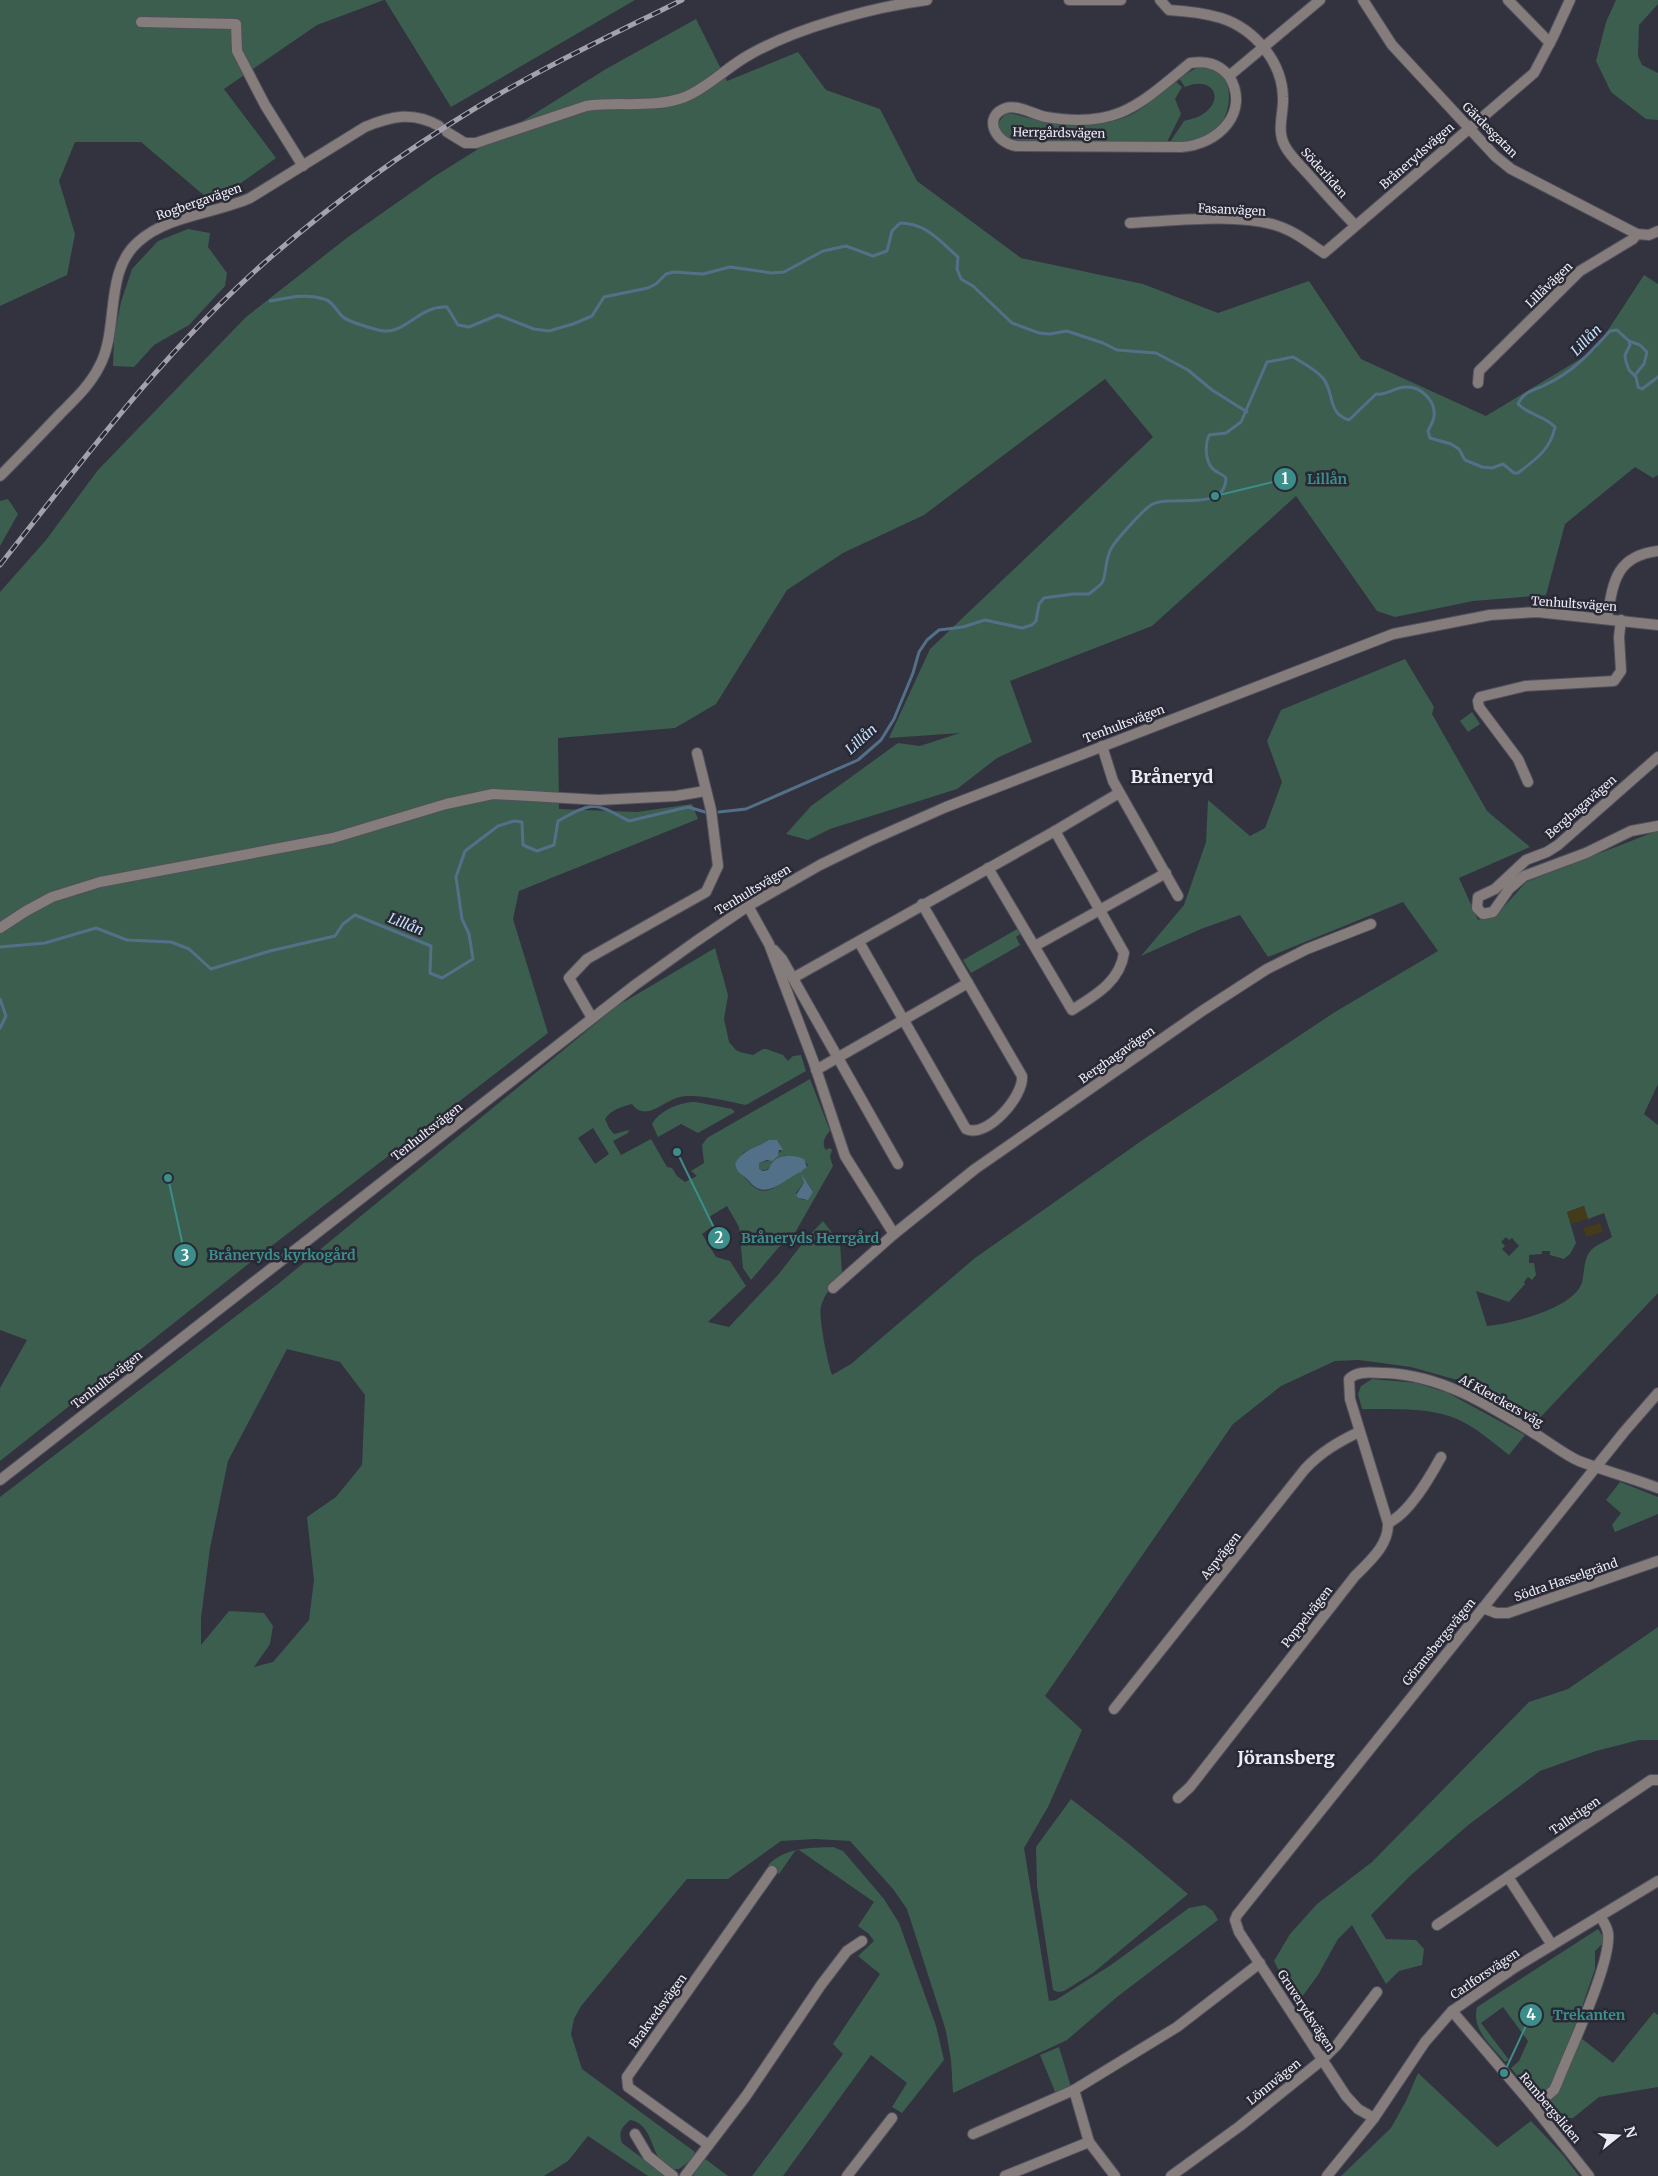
<svg xmlns="http://www.w3.org/2000/svg" width="1658" height="2176" viewBox="0 0 1658 2176" font-family="Merriweather,serif">
<style>
.green{fill:#3c5e4e;fill-rule:evenodd}
.sand{fill:#443b1b}
.water{fill:#537089}
.lines{fill:none;stroke-linecap:round;stroke-linejoin:round}
.stream{stroke:#537089;stroke-width:3}
.minor-casing{stroke:#51505c;stroke-width:12}
.minor{stroke:#857c7c;stroke-width:10}
.rail-casing{stroke:#a3a2ac;stroke-width:5}
.rail{stroke:#292835;stroke-width:3;stroke-dasharray:9;stroke-linecap:butt}
.labels{text-anchor:middle;stroke-width:5;stroke-linejoin:round;paint-order:stroke}
.street-label{font-size:12px;fill:#ececf4;stroke:#292835}
.water-label{font-size:14px;font-style:italic;fill:#c3e2fd;stroke:#292835}
.district-label{font-size:18px;font-weight:bold;fill:#ececf4;stroke:#292835}
.leader{fill:none;stroke:#3b8e89;stroke-width:2}
.callout-dot{fill:#3b8e89;stroke:#292835;stroke-width:2}
.mark-label{font-size:15px;text-anchor:middle;font-weight:bold;fill:#fff}
.callout-label{font-size:14px;text-anchor:middle;font-weight:bold;fill:#3b8e89;stroke:#292835;stroke-width:5;stroke-linejoin:round;paint-order:stroke}
</style>
<rect width="100%" height="100%" fill="#33323f"/>
<g class="green">
<polygon points="0,0 384,0 317,25 224,89 276,158 213,203 141,142 75,142 59,181 75,234 67,275 0,306"/>
<polygon points="385,0 635,0 451,107"/>
<polygon points="1616,0 1658,0 1658,4 1639,25 1638,56 1642,65 1658,73 1658,120 1646,119 1611,92 1596,61 1606,22"/>
<polygon points="696,19 727,81 798,52 826,90 880,109 917,181 1021,258 1143,284 1218,313 1309,281 1361,359 1486,416 1595,350 1644,275 1658,284 1658,475 1653,478 1635,467 1565,524 1546,595 1473,601 1395,617 1377,611 1296,496 1152,626 1010,681 1032,742 997,758 957,789 830,829 808,840 786,834 811,806 898,743 920,746 960,733 889,738 930,649 1153,437 1105,379 924,515 843,553 787,590 716,704 675,728 558,738 559,809 637,812 692,804 698,819 519,891 513,919 548,1033 247,1265 0,1461 0,1388 27,1340 0,1330 0,592 46,540 98,470 246,317 348,237 435,176 606,69"/>
<path d="M 1200,66 C 1203,67 1208,66 1211,68 C 1238,79 1232,119 1211,134 C 1199,142 1183,142 1170,142 L 1184,121 C 1190,119 1198,118 1203,114 C 1226,99 1212,75 1185,87 L 1179,78 Z"/>
<path d="M 1175,81 L 1182,87 L 1175,99 L 1181,114 L 1167,142 L 1008,142 L 999,132 L 997,124 L 1006,113 C 1020,114 1032,120 1046,122 C 1076,126 1110,127 1136,112 C 1150,103 1163,91 1175,81 Z"/>
<polygon points="188,229 210,233 208,247 227,273 225,286 189,325 154,345 134,367 113,366 114,337 121,302 132,269 158,241"/>
<polygon points="8,499 18,514 0,546 0,501"/>
<path d="M 1405,659 L 1434,707 L 1432,714 L 1487,811 L 1530,847 L 1459,878 L 1478,920 L 1502,909 L 1526,882 L 1654,832 L 1658,832 L 1658,1084 L 1644,1114 L 1658,1125 L 1658,1293 L 1535,1423 L 1468,1383 L 1411,1367 L 1359,1360 L 1335,1361 L 1281,1386 L 1233,1424 L 1045,1696 L 1082,1730 L 1048,1807 L 1024,1848 L 1049,2001 L 1056,2000 L 1111,1965 L 1189,1908 L 1205,1905 L 1213,1911 L 1218,1920 L 1117,1997 L 1067,2040 L 953,2093 L 951,2060 L 946,2031 L 907,1909 L 893,1889 L 850,1841 L 815,1839 L 781,1841 L 728,1879 L 687,1879 L 581,2006 L 574,2019 L 571,2034 L 582,2069 L 695,2152 L 691,2160 L 679,2169 C 648,2171 659,2125 630,2120 C 622,2127 618,2132 622,2143 L 666,2176 L 648,2176 L 588,2136 L 568,2161 L 544,2176 L 0,2176 L 0,1497 L 278,1284 L 617,1006 L 715,948 L 728,995 L 724,1019 L 729,1042 L 736,1050 L 740,1052 L 753,1055 L 763,1049 L 766,1049 L 783,1055 L 788,1061 L 793,1056 L 801,1055 L 806,1071 L 746,1105 C 731,1102 694,1093 680,1097 C 664,1100 646,1123 632,1104 C 621,1107 612,1109 605,1119 L 609,1128 L 614,1134 L 629,1130 L 628,1133 L 613,1141 L 621,1155 L 651,1139 L 667,1167 L 672,1168 L 677,1176 L 685,1182 L 697,1176 L 691,1171 L 704,1163 L 702,1145 L 707,1138 L 810,1079 L 830,1131 C 825,1136 821,1144 826,1150 L 830,1148 L 832,1150 L 830,1157 L 833,1166 L 796,1231 L 787,1242 L 779,1247 L 751,1280 L 743,1268 L 739,1227 L 727,1206 L 709,1217 L 713,1226 L 702,1234 L 716,1257 L 730,1261 L 746,1286 L 708,1322 L 729,1327 L 778,1275 L 806,1239 L 823,1221 L 840,1243 L 842,1273 C 834,1283 825,1293 821,1306 C 818,1317 828,1364 832,1375 L 851,1364 L 975,1258 L 1144,1139 L 1335,1012 L 1438,951 L 1403,902 L 1268,957 L 1240,915 L 1201,929 L 1141,956 L 1184,905 L 1206,842 L 1208,800 L 1250,836 L 1265,828 L 1282,782 L 1267,741 L 1281,710 ZM 593,1128 L 609,1154 L 595,1164 L 578,1138 ZM 769,1140 L 778,1141 L 782,1150 L 771,1160 L 759,1163 L 758,1167 L 760,1171 L 769,1169 L 772,1163 L 783,1157 L 801,1158 L 808,1165 C 804,1172 799,1172 792,1176 C 776,1186 765,1200 749,1182 C 743,1175 738,1173 735,1164 L 743,1153 ZM 803,1176 L 813,1192 L 804,1200 L 798,1198 L 796,1193 L 804,1183 ZM 1584,1206 L 1588,1219 L 1604,1213 L 1612,1237 C 1594,1248 1587,1247 1584,1270 C 1583,1275 1583,1281 1581,1285 C 1570,1309 1511,1324 1487,1326 L 1476,1291 L 1509,1302 L 1525,1284 L 1524,1282 L 1528,1277 L 1532,1280 L 1536,1275 L 1534,1263 L 1529,1263 L 1529,1255 L 1542,1254 L 1542,1251 L 1550,1251 L 1550,1255 L 1564,1259 L 1570,1254 L 1576,1243 L 1567,1212 ZM 1506,1237 L 1509,1240 L 1512,1238 L 1519,1246 L 1509,1256 L 1502,1249 L 1505,1246 L 1501,1242 ZM 287,1349 L 340,1362 L 365,1395 L 362,1465 L 336,1497 L 307,1517 L 314,1580 L 309,1620 L 273,1662 L 254,1667 L 270,1644 L 273,1626 L 264,1613 L 229,1611 L 201,1645 L 201,1618 L 210,1548 L 228,1461 Z"/>
<polygon points="1472,712 1480,724 1468,732 1460,721"/>
<polygon points="1019,928 1022,933 1016,937 1020,945 971,973 963,960"/>
<path d="M 696,1102 L 732,1109 L 735,1112 L 698,1133 L 681,1124 L 658,1137 L 652,1124 C 660,1110 680,1102 696,1102 Z"/>
<path d="M 1372,1379 L 1417,1383 L 1448,1393 L 1525,1435 L 1509,1455 C 1495,1444 1480,1431 1465,1423 C 1435,1406 1396,1410 1362,1409 L 1358,1394 L 1361,1386 Z"/>
<polygon points="1620,1482 1658,1497 1658,1514 1615,1532 1612,1525 1621,1513 1606,1500"/>
<polygon points="1658,1627 1658,1740 1639,1740 1596,1751 1540,1771 1467,1826 1410,1876 1371,1915 1386,1939 1416,1940 1424,1949 1422,1965 1399,1971 1386,1984 1352,1925 1338,1939 1318,1975 1296,2005 1274,1961 1290,1934 1317,1904 1372,1862 1529,1702 1568,1689"/>
<polygon points="1071,1799 1129,1844 1188,1894 1093,1973 1064,1991 1058,1992 1053,1990 1037,1886 1036,1847"/>
<path d="M 833,1847 L 843,1851 L 884,1899 L 899,1923 L 936,2026 L 944,2060 L 902,2113 L 892,2107 L 907,2083 L 871,2055 L 783,2176 L 752,2176 L 843,2054 L 833,2044 L 880,1974 L 858,1956 L 874,1941 L 869,1934 L 858,1926 L 874,1902 L 799,1850 L 795,1851 L 779,1874 L 768,1865 C 787,1847 808,1848 833,1847 Z"/>
<path d="M 1598,1929 L 1604,1938 L 1603,1943 L 1595,1951 L 1595,1969 L 1559,2073 L 1549,2090 L 1536,2099 L 1511,2068 L 1519,2061 L 1528,2041 L 1503,2007 L 1481,2023 L 1509,2060 L 1505,2062 C 1492,2046 1471,2030 1477,2007 Z"/>
<polygon points="1654,2012 1658,2015 1658,2087 1599,2097 1573,2118 1566,2118 1562,2125 1546,2105 1563,2082 1581,2038 1613,2063"/>
<polygon points="1059,2047 1071,2087 1056,2094 1040,2055"/>
<polygon points="1418,2073 1497,2147 1531,2121 1563,2155 1579,2176 1341,2176 1391,2128 1406,2101"/>
<polygon points="704,2158 728,2176 693,2176"/>
</g>
<g class="sand">
<polygon points="1584,1206 1588,1219 1571,1224 1567,1212"/>
<polygon points="1600,1223 1603,1232 1586,1237 1583,1228"/>
</g>
<path class="water" d="M 769,1140 L 777,1140 L 783,1150 L 779,1150 L 778,1156 L 772,1161 L 767,1160 L 759,1163 L 759,1169 L 762,1171 L 768,1170 C 770,1168 770,1165 772,1163 C 779,1154 795,1155 804,1159 L 807,1167 L 802,1171 L 801,1173 L 813,1192 L 808,1200 L 798,1198 L 796,1195 L 804,1183 L 801,1172 C 782,1180 766,1202 749,1181 C 743,1174 737,1174 735,1164 C 741,1150 757,1147 769,1140 Z"/>
<g class="lines">
<g class="stream">
<path d="M 270,301 C 288,298 306,293 324,299 C 334,302 336,311 343,317 C 349,322 376,330 384,331 C 406,333 420,305 447,307 L 458,325 L 469,327 L 498,315 L 534,329 L 549,331 L 573,324 L 592,316 L 604,297 L 648,288 L 656,284 L 666,274 L 674,272 L 703,274 L 730,267 L 772,273 L 784,272 L 823,251 L 846,246 L 873,256 L 887,251 L 892,231 L 900,223 C 926,223 940,241 958,257 L 957,269 L 961,279 L 973,286 L 1012,323 L 1039,333 L 1050,334 L 1067,331 L 1103,343 L 1117,350 L 1156,353 L 1188,370 L 1212,390 L 1247,412"/>
<polyline points="1629,341 1640,345 1647,352 1644,364 1635,375"/>
<path d="M 719,812 L 746,809 L 858,760 L 881,740 L 894,719 L 913,673 L 919,652 L 927,640 L 939,630 L 963,627 L 985,620 L 1022,628 L 1032,625 L 1036,621 L 1039,604 L 1044,598 L 1073,594 L 1089,594 C 1093,590 1101,586 1103,581 C 1107,570 1105,558 1112,547 C 1117,539 1143,510 1151,505 C 1170,493 1225,514 1226,478 C 1222,473 1216,473 1212,468 C 1205,460 1205,444 1209,435 L 1226,433 L 1241,422 L 1267,362 L 1293,357 C 1303,363 1315,369 1323,378 C 1335,394 1327,413 1349,420 L 1376,394 C 1388,396 1395,386 1407,387 C 1421,387 1436,401 1434,416 C 1434,421 1430,426 1428,431 L 1430,438 L 1451,444 L 1459,449 L 1465,460 L 1482,467 L 1492,468 L 1503,464 L 1514,473 L 1518,473 C 1535,460 1551,449 1555,427 C 1545,416 1529,415 1518,404 C 1524,391 1533,391 1545,385 C 1573,372 1590,353 1610,331 L 1617,330 L 1629,341 L 1630,345 L 1625,355 L 1626,362 L 1629,370 L 1636,377 L 1638,387 L 1642,389 L 1658,377"/>
<path d="M 0,947 L 45,943 L 96,928 L 127,940 L 171,942 L 189,949 L 211,969 L 270,951 L 335,936 L 343,924 L 355,915 L 431,946 L 430,973 L 442,978 L 473,959 L 469,934 L 462,919 L 456,877 L 465,851 L 498,826 L 514,821 L 522,822 L 523,845 L 537,851 L 554,845 L 558,821 C 595,801 593,802 629,821 L 688,807 L 705,812"/>
<polyline points="0,999 6,1016 0,1028"/>
</g>
<defs>
<g id="minor">
<polyline points="1069,0 1121,0"/>
<path d="M 1160,0 L 1169,10 C 1186,11 1204,13 1221,18 C 1255,29 1282,62 1283,97 C 1284,113 1276,130 1285,146 C 1290,156 1301,166 1309,175 C 1324,192 1339,209 1355,225"/>
<polyline points="1363,0 1392,45 1495,156 1511,169 1637,234 1649,235 1658,231"/>
<polyline points="1508,0 1550,43"/>
<polyline points="141,22 236,24 237,51 265,105 303,166"/>
<path d="M 1229,76 C 1218,63 1206,61 1190,63 C 1139,105 1117,129 1046,117 C 1035,115 1017,104 1006,108 C 982,116 995,143 1016,146 L 1181,147 C 1218,145 1251,112 1229,76 L 1320,0"/>
<path d="M 447,132 L 465,143 L 476,143 L 586,106 C 619,101 653,109 685,97 C 709,87 727,67 749,55 C 796,28 873,7 927,0"/>
<path d="M 1130,223 C 1173,221 1234,213 1275,225 C 1293,230 1309,243 1324,253 L 1534,73 L 1553,37 L 1570,0"/>
<polyline points="1478,383 1479,371 1580,271 1633,239 1637,234"/>
<path d="M 0,476 C 21,455 41,434 61,413 C 75,399 90,385 99,367 C 120,329 103,273 138,242 C 168,215 214,214 250,198 L 365,127 C 391,116 414,111 439,126"/>
<path d="M 1607,619 C 1613,583 1615,556 1658,551"/>
<polyline points="1102,746 1113,781 1178,896"/>
<polyline points="1658,757 1558,845 1547,852 1526,860 1495,889 1478,897 1477,908 1483,914 1493,912 1509,889 1524,876 1586,853 1631,831 1658,826"/>
<polyline points="1528,782 1518,759 1479,707 1478,701 1480,697 1525,686 1614,681 1621,671 1619,637 1621,620"/>
<path d="M 988,868 L 1072,1010 C 1094,996 1120,982 1124,953 L 1055,831"/>
<polyline points="748,906 769,944 814,1063 845,1156 894,1234"/>
<polyline points="0,928 26,911 52,897 100,882 333,838 446,804 493,794 599,800 676,796 705,791"/>
<path d="M 859,942 L 966,1129 C 987,1139 1024,1096 1022,1076 L 922,904"/>
<polyline points="1035,946 1166,873"/>
<polyline points="774,950 782,959 898,1164"/>
<polyline points="793,978 1055,831 1119,793"/>
<polyline points="592,1018 569,978 587,959 706,892 718,866 711,810 697,753"/>
<polyline points="816,1070 968,983"/>
<polyline points="833,1288 894,1234 975,1169 1202,1011 1267,969 1307,949 1371,924"/>
<polyline points="0,1480 635,985 695,942 748,906 820,865 869,841 946,807 1393,634 1490,615 1537,612 1658,625"/>
<path d="M 1388,1523 C 1409,1514 1430,1477 1441,1457"/>
<polyline points="1483,1608 1496,1613 1508,1613 1658,1561"/>
<path d="M 1114,1709 L 1305,1469 C 1321,1452 1338,1442 1359,1432"/>
<path d="M 1178,1798 L 1190,1787 L 1355,1576 C 1370,1561 1389,1545 1388,1523 L 1350,1399 L 1349,1379 C 1358,1370 1372,1373 1385,1373 C 1442,1375 1490,1406 1537,1435 C 1550,1443 1565,1455 1579,1461 C 1605,1471 1632,1478 1658,1488"/>
<polyline points="1508,1877 1552,1945"/>
<polyline points="1437,1925 1651,1780 1658,1780"/>
<polyline points="1452,2011 1534,2107 1589,2176"/>
<path d="M 1534,2107 L 1554,2090 L 1558,2081 C 1570,2050 1612,1962 1608,1933 C 1607,1926 1603,1921 1600,1916"/>
<polyline points="1374,2118 1358,2109 1346,2096 1239,1932 1235,1920 1237,1915 1624,1432 1658,1393"/>
<polyline points="635,2134 648,2156 673,2176"/>
<polyline points="973,2134 1074,2090"/>
<polyline points="707,2144 628,2087 627,2077 772,1871"/>
<polyline points="685,2176 746,2096 821,1985 847,1951 862,1941"/>
<polyline points="847,2176 892,2118"/>
<polyline points="1005,2176 1089,2142"/>
<polyline points="1115,2176 1089,2142 1074,2090 1177,2027 1260,1963"/>
<polyline points="1171,2176 1240,2126 1322,2060 1337,2045 1377,1992"/>
<polyline points="1327,2176 1374,2118 1425,2042 1452,2011 1514,1968 1658,1881"/>
</g>
</defs>
<use href="#minor" class="minor-casing"/>
<use href="#minor" class="minor"/>
<defs>
<path id="rail" d="M 0,565 C 83,460 163,352 264,263 C 329,206 400,154 474,109 C 541,68 612,35 682,0"/>
</defs>
<use href="#rail" class="rail-casing"/>
<use href="#rail" class="rail"/>
</g>
<g class="labels">
<g class="street-label">
<text transform="translate(1490 130) rotate(45)" y="4">Gärdesgatan</text>
<text transform="translate(1059 133) rotate(1)" y="4">Herrgårdsvägen</text>
<text transform="translate(1417 156) rotate(-41)" y="4">Brånerydsvägen</text>
<text transform="translate(1324 173) rotate(48)" y="4">Söderliden</text>
<text transform="translate(199 202) rotate(-19)" y="4">Rogbergavägen</text>
<text transform="translate(1232 210) rotate(3)" y="4">Fasanvägen</text>
<text transform="translate(1549 285) rotate(-44)" y="4">Lillåvägen</text>
<text transform="translate(1574 604) rotate(4)" y="4">Tenhultsvägen</text>
<text transform="translate(1124 724) rotate(-21)" y="4">Tenhultsvägen</text>
<text transform="translate(1581 807) rotate(-41)" y="4">Berghagavägen</text>
<text transform="translate(753 890) rotate(-31)" y="4">Tenhultsvägen</text>
<text transform="translate(1117 1055) rotate(-35)" y="4">Berghagavägen</text>
<text transform="translate(427 1132) rotate(-38)" y="4">Tenhultsvägen</text>
<text transform="translate(107 1380) rotate(-38)" y="4">Tenhultsvägen</text>
<text transform="translate(1501 1401) rotate(29)" y="4">Af Klerckers väg</text>
<text transform="translate(1221 1556) rotate(-52)" y="4">Aspvägen</text>
<text transform="translate(1566 1580) rotate(-19)" y="4">Södra Hasselgränd</text>
<text transform="translate(1307 1617) rotate(-52)" y="4">Poppelvägen</text>
<text transform="translate(1439 1642) rotate(-51)" y="4">Göransbergsvägen</text>
<text transform="translate(1575 1816) rotate(-34)" y="4">Tallstigen</text>
<text transform="translate(1485 1974) rotate(-34)" y="4">Carlforsvägen</text>
<text transform="translate(658 2011) rotate(-54)" y="4">Brakvedsvägen</text>
<text transform="translate(1306 2011) rotate(57)" y="4">Gruverydsvägen</text>
<text transform="translate(1274 2082) rotate(-39)" y="4">Lönnvägen</text>
<text transform="translate(1550 2108) rotate(50)" y="4">Rambergsliden</text>
</g>
<g class="water-label">
<text transform="translate(1586 340) rotate(-45)" y="5">Lillån</text>
<text transform="translate(861 739) rotate(-42)" y="5">Lillån</text>
<text transform="translate(406 924) rotate(22)" y="5">Lillån</text>
</g>
<g class="district-label">
<text x="1172" y="783">Bråneryd</text>
<text x="1286" y="1764">Jöransberg</text>
</g>
</g>
<path class="leader" d="M1215 496L1285 479M677 1152L719 1238M168 1178L185 1255M1504 2073L1531 2015"/>
<g class="callout-dot">
<circle cx="1215" cy="496" r="5"/>
<circle cx="677" cy="1152" r="5"/>
<circle cx="168" cy="1178" r="5"/>
<circle cx="1504" cy="2073" r="5"/>
<circle cx="1285" cy="479" r="12"/>
<circle cx="719" cy="1238" r="12"/>
<circle cx="185" cy="1255" r="12"/>
<circle cx="1531" cy="2015" r="12"/>
</g>
<g class="mark-label">
<text x="1285" y="484">1</text>
<text x="719" y="1243">2</text>
<text x="185" y="1261">3</text>
<text x="1531" y="2020">4</text>
</g>
<g class="callout-label">
<text x="1327" y="484">Lillån</text>
<text x="810" y="1243">Bråneryds Herrgård</text>
<text x="282" y="1260">Bråneryds kyrkogård</text>
<text x="1589" y="2020">Trekanten</text>
</g>
<g transform="translate(1618 2136) rotate(73)" stroke="#292835" stroke-width="4" paint-order="stroke">
<path d="M0-4L9 19L0 12L-9 19Z" fill="#ececf4"/>
<text y="-8" font-size="14" font-weight="bold" text-anchor="middle" fill="#ececf4">N</text>
</g>
</svg>
